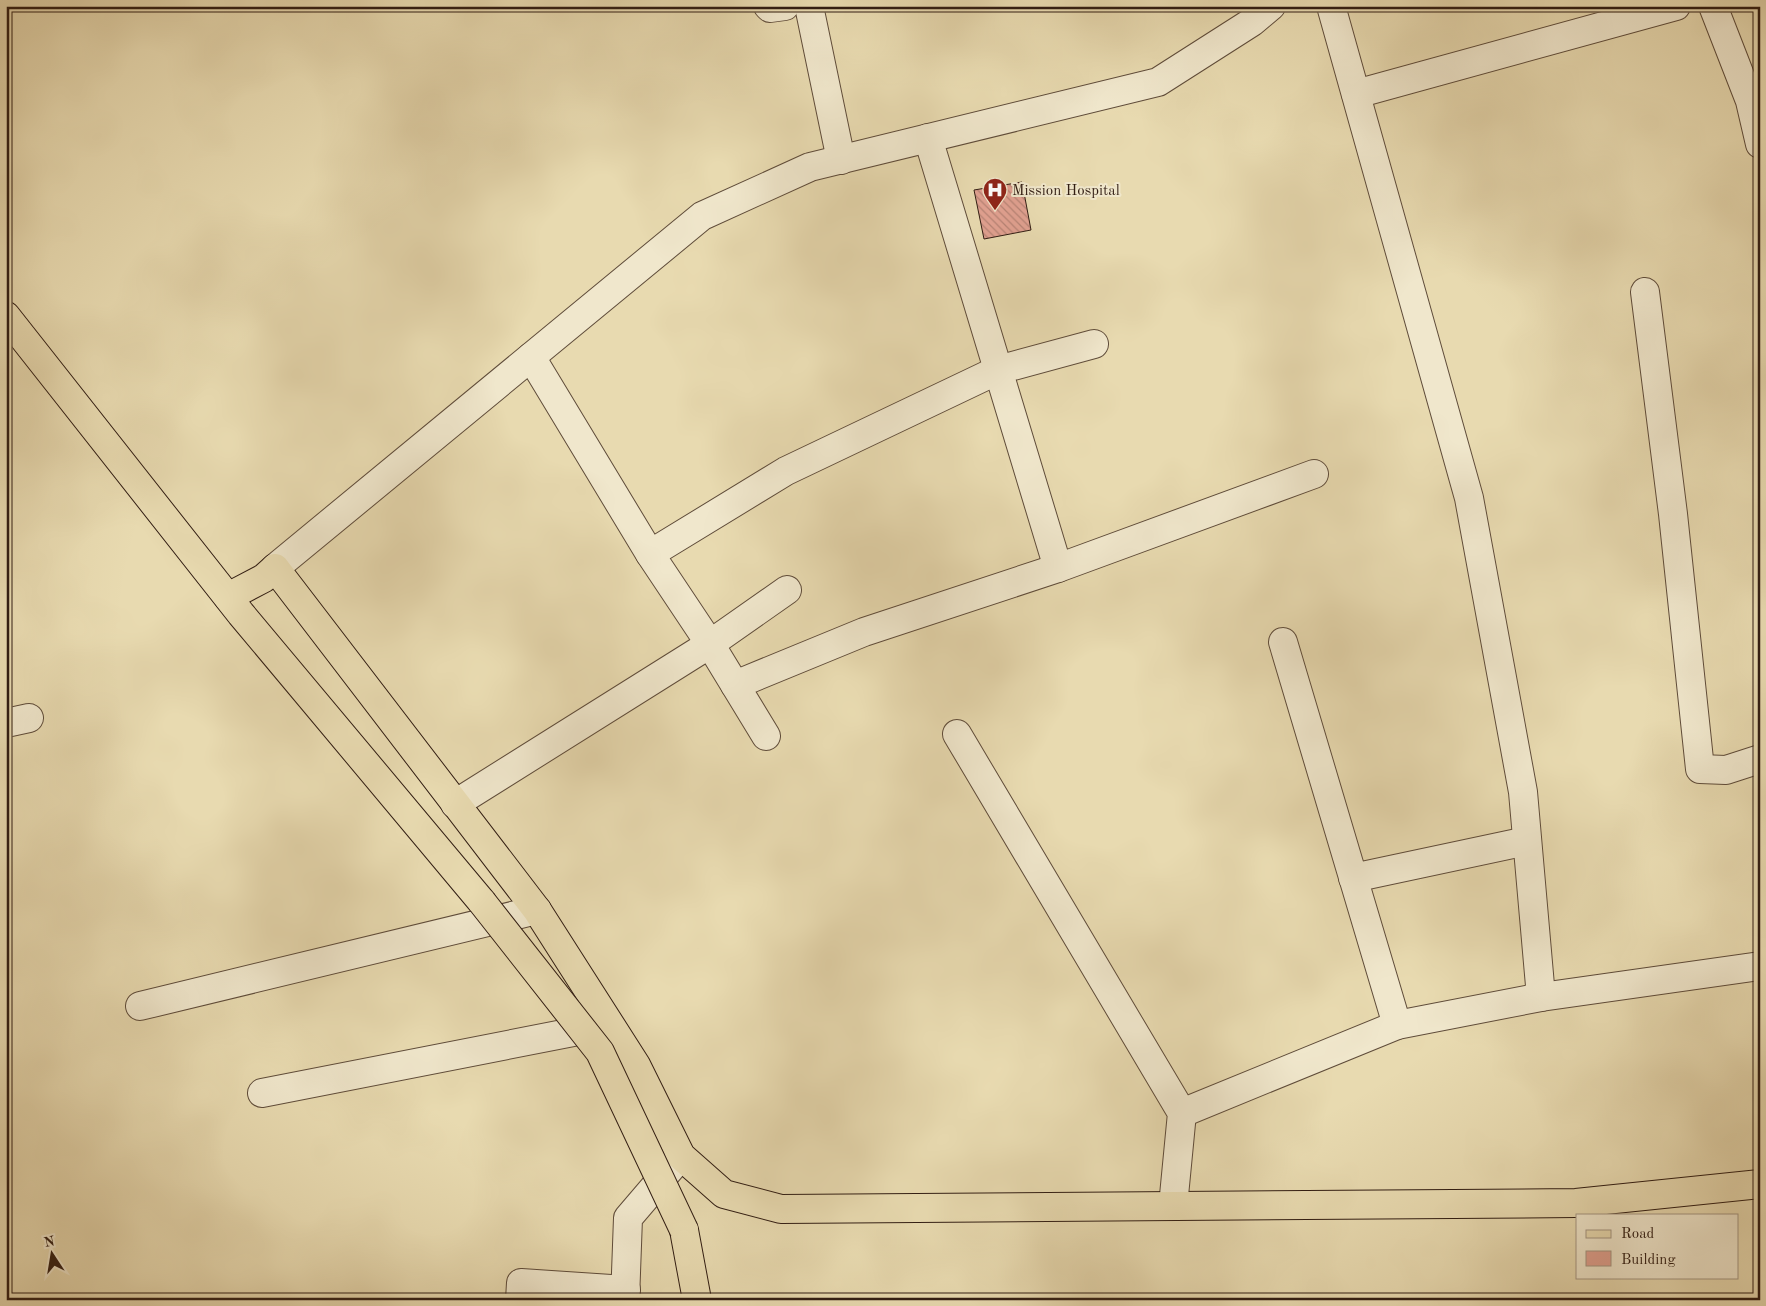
<svg xmlns="http://www.w3.org/2000/svg" width="1766" height="1306" viewBox="0 0 1766 1306" font-family="'Old Standard TT',serif">
<style>
.building{fill:url(#building-back-hatch);stroke:#311d13}
.lines{fill:none;stroke-linecap:round;stroke-linejoin:round}
.minor-casing{stroke:#5f4c3a;stroke-width:30}
.major-casing{stroke:#311d13;stroke-width:30}
.minor{stroke:#f0e7cc;stroke-width:28}
.major{stroke:#e8dab0;stroke-width:28}
.major-bridge-casing{stroke:#311d13;stroke-width:30;stroke-linecap:butt}
.major-bridge{stroke:#e8dab0;stroke-width:28}
.labels{text-anchor:middle;stroke-width:4;stroke-linejoin:round;paint-order:stroke}
.poi-label{font-size:15px;fill:#311d13;stroke:#f0e7cc;text-anchor:start}
</style>
<defs>
<pattern id="building-back-hatch" width="6" height="6" patternUnits="userSpaceOnUse" patternTransform="scale(1.25)"><rect width="6" height="6" fill="#e1a191"/><path d="M-1 5l2 2M0 0l6 6M5-1l2 2" fill="none" stroke="#b78375"/></pattern>
</defs>
<rect width="100%" height="100%" fill="#e8dab0"/>
<filter id="stains"><feTurbulence type="fractalNoise" baseFrequency=".004" numOctaves="4"/><feColorMatrix values="0 0 0 0 .2 0 0 0 0 .09 0 0 0 0 .02 0 0 0 .5 -.17"/></filter>
<radialGradient id="worn" r=".72"><stop offset=".6" stop-color="#630" stop-opacity="0"/><stop offset="1" stop-color="#630" stop-opacity=".3"/></radialGradient>
<polygon class="building" points="1022,182 1031,230 984,239 974,190"/>
<g class="lines">
<defs>
<g id="minor">
<polyline points="768,6 770,8 785,6"/>
<polyline points="809,6 841,160"/>
<polyline points="1331,6 1469,498 1523,792 1541,997"/>
<polyline points="1713,6 1750,101 1760,144"/>
<polyline points="1356,94 1676,6"/>
<polyline points="928,138 1058,568"/>
<polyline points="1645,292 1673,514 1700,769 1726,770 1760,759"/>
<polyline points="531,357 650,554 710,644 766,736"/>
<polyline points="650,554 786,471 998,370 1094,344"/>
<polyline points="275,568 702,216 810,167 1158,82 1252,22 1271,6"/>
<polyline points="1283,642 1397,1025"/>
<polyline points="735,685 864,632 1058,568 1314,474"/>
<polyline points="6,723 29,718"/>
<polyline points="957,734 1182,1113 1173,1206"/>
<polyline points="455,804 710,644 787,590"/>
<polyline points="1353,878 1527,841"/>
<polyline points="140,1006 537,910"/>
<polyline points="262,1093 604,1026"/>
<polyline points="1182,1113 1397,1025 1541,997 1760,966"/>
<polyline points="520,1300 521,1283 626,1290"/>
<polyline points="625,1300 628,1218 681,1156"/>
</g>
<g id="major">
<polyline points="6,316 241,614 482,902"/>
<polyline points="228,597 264,578 275,568 537,910 636,1065 681,1156 724,1194 781,1209 1576,1203 1760,1184"/>
<polyline points="684,1230 697,1300"/>
</g>
</defs>
<use href="#minor" class="minor-casing"/>
<use href="#major" class="major-casing"/>
<use href="#minor" class="minor"/>
<use href="#major" class="major"/>
<defs>
<polyline id="major-bridge" points="482,902 600,1052 684,1230"/>
</defs>
<use href="#major-bridge" class="major-bridge-casing"/>
<use href="#major-bridge" class="major-bridge"/>
</g>
<defs>
<symbol id="hospital-pin" viewBox="-11 -11 22 30"><path d="M0 17L-7.5 6A9.5 9.5 0 1 1 7.5 6Z" fill="#8f2418" stroke="#f0e7cc"/><path d="M-5-5h3v3.5h4V-5h3V5h-3V1.5h-4V5h-3Z" fill="#fff"/></symbol>
</defs>
<g fill-rule="evenodd">
<use href="#hospital-pin" x="981" y="176" width="28" height="38"/>
</g>
<g class="labels">
<g class="poi-label">
<text x="1012" y="195">Mission Hospital</text>
</g>
</g>
<rect width="1766" height="1306" fill="none" stroke="#e8dab0" stroke-width="25"/>
<rect x="8" y="8" width="1751" height="1291" fill="none" stroke="#311d13" stroke-width="2.5"/>
<rect x="12" y="12" width="1741" height="1281" fill="none" stroke="#311d13"/>
<rect x="1576" y="1214" width="162" height="65" fill="#f0e7cc" stroke="#a49682"/>
<rect x="1586" y="1230" width="25" height="8" fill="#e8dab0" stroke="#a49682"/>
<text x="1621" y="1238" font-size="15" fill="#311d13">Road</text>
<rect x="1586" y="1251" width="25" height="15" fill="#e1a191" stroke="#a49682"/>
<text x="1621" y="1264" font-size="15" fill="#311d13">Building</text>
<g transform="translate(52 1254) rotate(348)" stroke="#f0e7cc" stroke-width="4" paint-order="stroke">
<path d="M0-4L9 19L0 12L-9 19Z" fill="#311d13"/>
<text y="-8" font-size="14" font-weight="bold" text-anchor="middle" fill="#311d13">N</text>
</g>
<rect width="100%" height="100%" filter="url(#stains)"/>
<rect width="100%" height="100%" fill="url(#worn)"/>
</svg>
